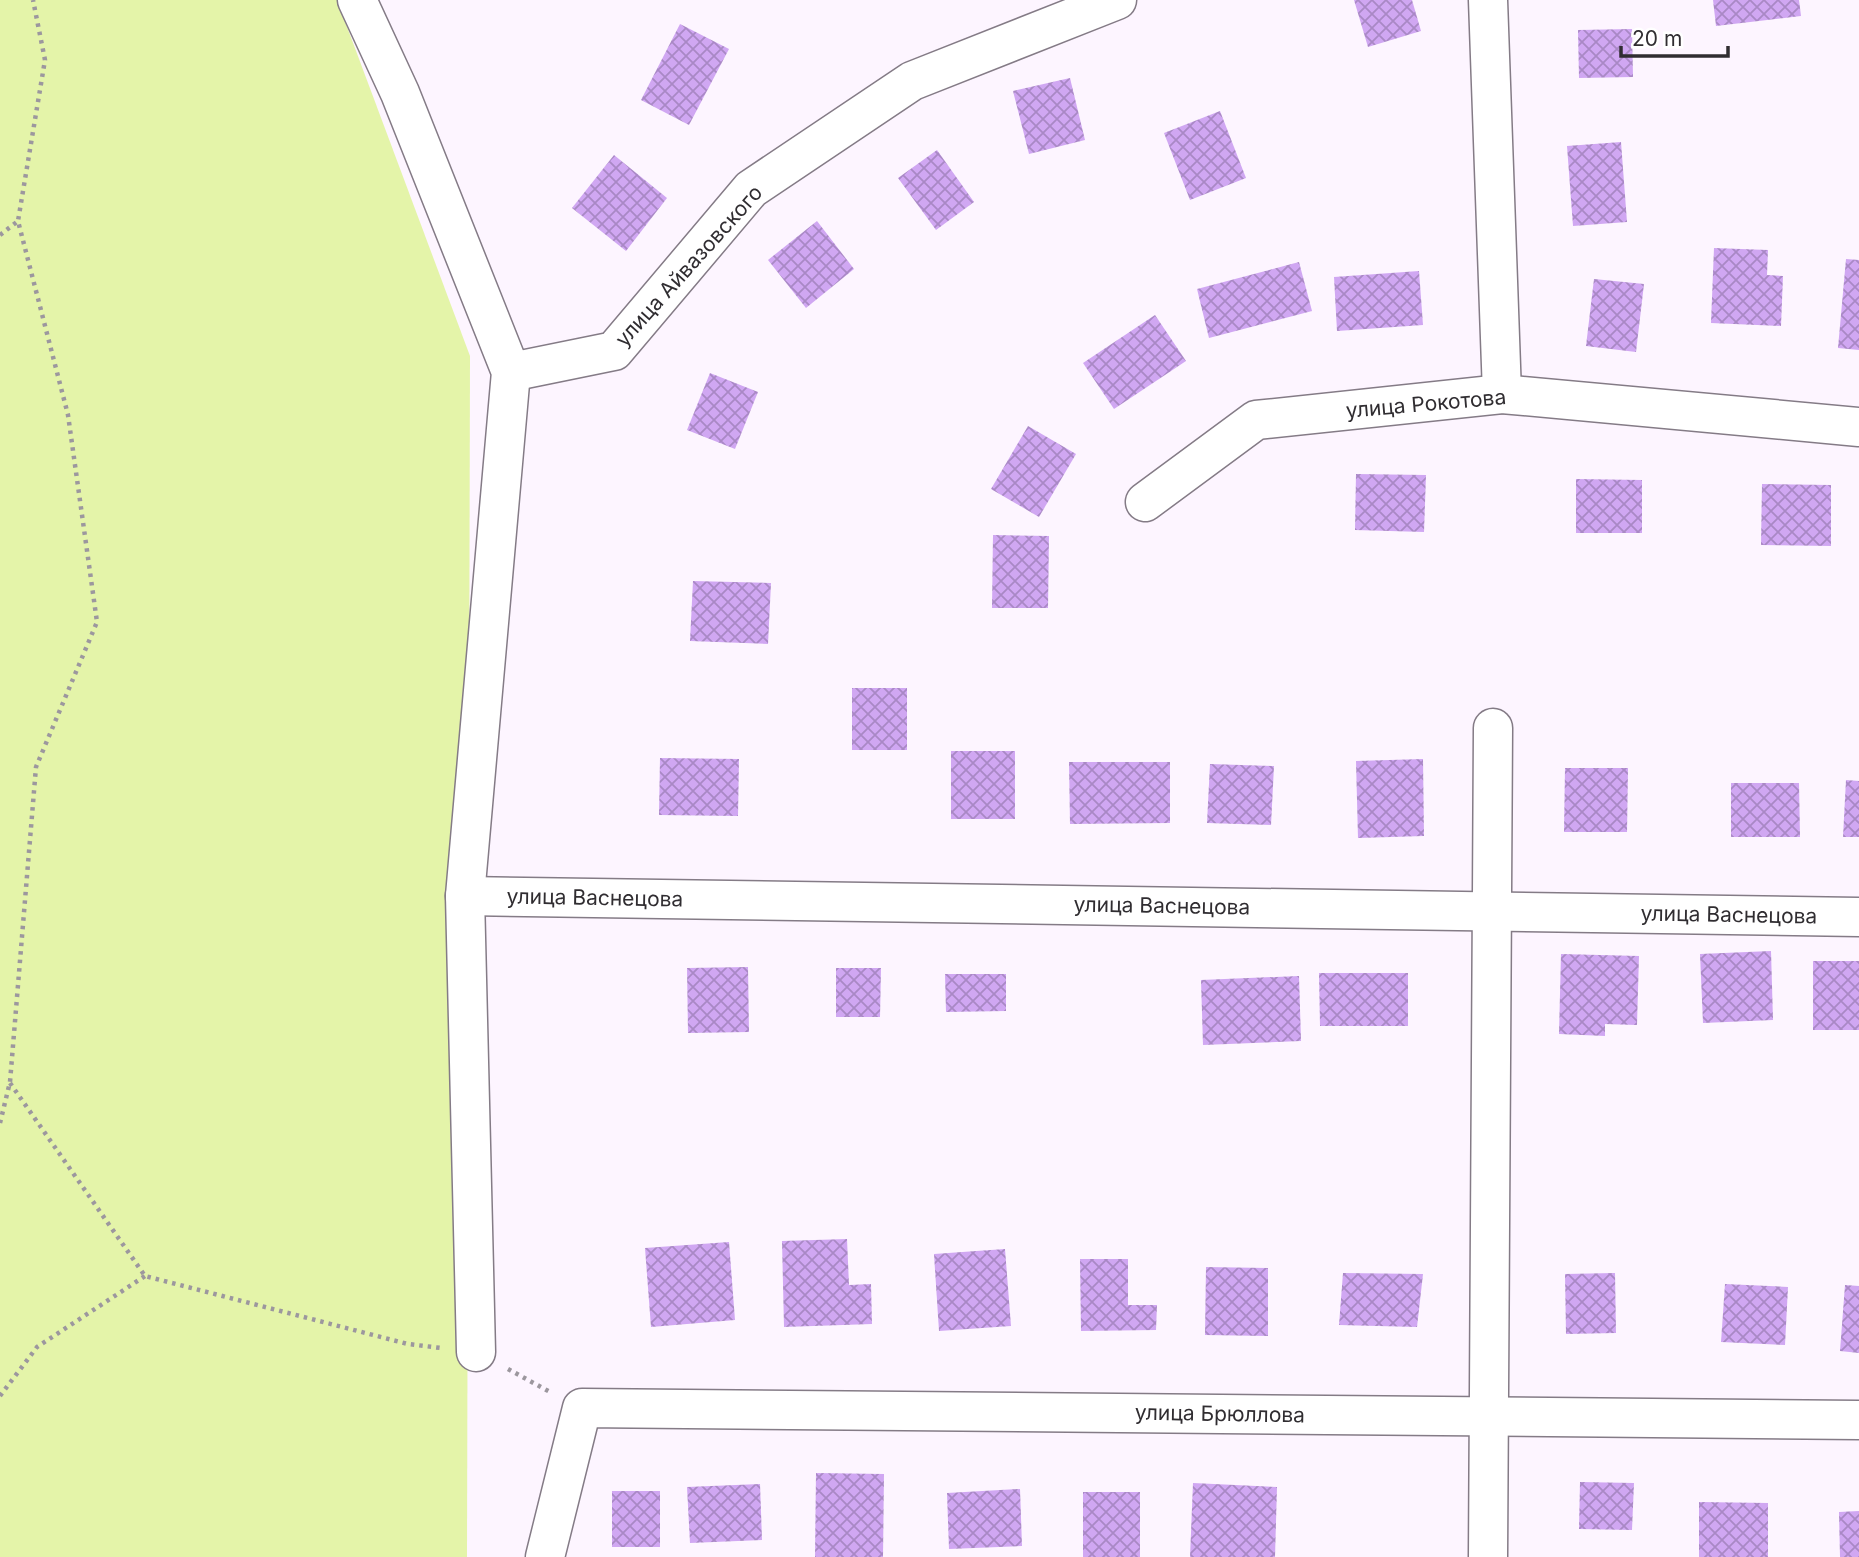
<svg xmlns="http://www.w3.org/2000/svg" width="1859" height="1557" viewBox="0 0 1859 1557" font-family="Inter,sans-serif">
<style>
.grass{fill:#e4f4a9}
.building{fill:url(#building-cross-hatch)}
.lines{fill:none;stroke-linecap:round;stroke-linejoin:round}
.street-casing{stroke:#847b86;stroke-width:41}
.path{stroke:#9c979e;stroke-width:4.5;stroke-dasharray:3.5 5;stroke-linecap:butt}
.street{stroke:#fff;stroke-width:38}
.labels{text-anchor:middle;stroke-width:5;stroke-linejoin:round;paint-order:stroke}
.street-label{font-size:21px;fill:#302d31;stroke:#fff}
</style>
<defs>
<pattern id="building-cross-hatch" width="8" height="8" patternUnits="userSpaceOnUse" patternTransform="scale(1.75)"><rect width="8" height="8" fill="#d0a7f2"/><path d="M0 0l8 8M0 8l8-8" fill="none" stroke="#a988c5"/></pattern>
</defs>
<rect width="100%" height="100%" fill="#fdf5ff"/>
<polygon class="grass" points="0,0 337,0 470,356 467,1557 0,1557"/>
<g class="building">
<polygon points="1354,0 1412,0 1421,31 1368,47"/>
<polygon points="1713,0 1799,0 1801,16 1716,26"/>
<polygon points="680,24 729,49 689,125 641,100"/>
<polygon points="1632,29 1633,77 1579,78 1578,30"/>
<polygon points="1070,78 1085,140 1029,154 1013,91"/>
<polygon points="1220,111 1246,178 1190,200 1164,133"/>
<polygon points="1621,142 1627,222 1573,226 1567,146"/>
<polygon points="937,150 974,202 936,230 898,178"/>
<polygon points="614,155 667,198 626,251 572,208"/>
<polygon points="817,221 854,269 806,308 768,260"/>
<polygon points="1714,248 1768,250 1767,275 1783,276 1781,326 1711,323"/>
<polygon points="1846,259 1859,260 1859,350 1838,348"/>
<polygon points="1299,262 1312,311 1209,338 1197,289"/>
<polygon points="1419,271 1423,325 1337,331 1334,277"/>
<polygon points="1594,279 1644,284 1636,352 1586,346"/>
<polygon points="1155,315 1186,361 1114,409 1083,363"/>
<polygon points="710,373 758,392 735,449 687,430"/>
<polygon points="1028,426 1076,454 1039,517 991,489"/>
<polygon points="1356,474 1426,475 1424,532 1355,530"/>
<polygon points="1576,479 1642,480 1642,533 1576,533"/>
<polygon points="1762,484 1831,485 1831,546 1761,545"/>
<polygon points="993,535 1049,536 1048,608 992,608"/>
<polygon points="693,581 771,583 768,644 690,641"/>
<rect x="852" y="688" width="55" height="62"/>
<rect x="951" y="751" width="64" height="68"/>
<polygon points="660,758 739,759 738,816 659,815"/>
<polygon points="1423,759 1424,836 1358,838 1356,761"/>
<polygon points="1069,762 1170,762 1170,823 1070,824"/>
<polygon points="1210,764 1274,766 1271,825 1207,823"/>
<polygon points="1565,768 1628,768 1627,832 1564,832"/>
<polygon points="1846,780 1859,781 1859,837 1843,837"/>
<polygon points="1731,783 1799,783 1800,837 1731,837"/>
<polygon points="1771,951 1773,1020 1703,1023 1700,954"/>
<polygon points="1561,954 1639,956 1637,1025 1605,1024 1605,1036 1559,1034"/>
<rect x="1813" y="961" width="46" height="69"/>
<polygon points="748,967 749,1032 688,1033 687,968"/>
<polygon points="836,968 881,968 880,1017 836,1017"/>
<polygon points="1319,973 1408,973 1408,1026 1320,1026"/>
<polygon points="945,974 1006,974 1006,1011 946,1012"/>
<polygon points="1299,976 1301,1041 1203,1045 1201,980"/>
<polygon points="847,1239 849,1285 871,1284 872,1324 784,1327 782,1241"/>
<polygon points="729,1242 735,1320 651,1327 645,1248"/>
<polygon points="1005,1249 1011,1326 939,1331 934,1254"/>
<polygon points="1080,1259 1128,1259 1128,1305 1157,1305 1156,1330 1081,1331"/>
<polygon points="1206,1267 1268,1268 1268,1336 1205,1335"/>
<polygon points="1343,1273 1423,1274 1417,1327 1339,1325"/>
<polygon points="1615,1273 1616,1333 1566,1334 1565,1274"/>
<polygon points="1725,1284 1788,1287 1785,1345 1721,1342"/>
<polygon points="1845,1285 1859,1286 1859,1353 1840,1351"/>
<polygon points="816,1473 884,1474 883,1557 815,1557"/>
<polygon points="1580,1482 1634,1483 1632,1530 1579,1529"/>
<polygon points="1193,1483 1277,1487 1275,1557 1190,1557"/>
<polygon points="760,1484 762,1540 690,1543 687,1487"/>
<polygon points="1020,1489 1022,1546 949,1549 947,1493"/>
<rect x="612" y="1491" width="48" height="56"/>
<rect x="1083" y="1492" width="57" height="65"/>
<polygon points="1699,1502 1768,1503 1768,1557 1699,1557"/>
<polygon points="1859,1511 1859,1557 1840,1557 1839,1512"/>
</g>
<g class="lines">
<defs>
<g id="street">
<polyline points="357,0 400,93 511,372 465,896 476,1352"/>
<polyline points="1488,0 1502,394"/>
<polyline points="511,372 614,351 751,189 912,81 1117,0"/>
<polyline points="1145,502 1256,420 1502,394 1859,427"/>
<polyline points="465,896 1859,917"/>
<polyline points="545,1557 582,1408 1859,1420"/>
<polyline points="1488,1557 1493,728"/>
</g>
</defs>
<use href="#street" class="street-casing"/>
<g class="path">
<polyline points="0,235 18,221"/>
<polyline points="10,1083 145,1276 408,1344 441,1348"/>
<polyline points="0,1123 10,1082 36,767 97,622 68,415 18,221 45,60 33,0"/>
<polyline points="508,1369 550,1392"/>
<polyline points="0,1396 37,1347 145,1276"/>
</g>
<use href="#street" class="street"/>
</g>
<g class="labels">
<g class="street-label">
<text transform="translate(689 266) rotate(-48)" y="7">улица Айвазовского</text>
<text transform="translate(1426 404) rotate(-5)" y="7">улица Рокотова</text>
<text transform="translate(595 898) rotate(1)" y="7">улица Васнецова</text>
<text transform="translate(1162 906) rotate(1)" y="7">улица Васнецова</text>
<text transform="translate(1729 915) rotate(1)" y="7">улица Васнецова</text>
<text transform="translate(1220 1414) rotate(1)" y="7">улица Брюллова</text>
</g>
</g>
<path d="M1621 46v10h107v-10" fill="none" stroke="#302d31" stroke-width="3.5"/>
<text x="1632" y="46" font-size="21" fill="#302d31" stroke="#ffffff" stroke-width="5" paint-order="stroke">20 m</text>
</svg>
